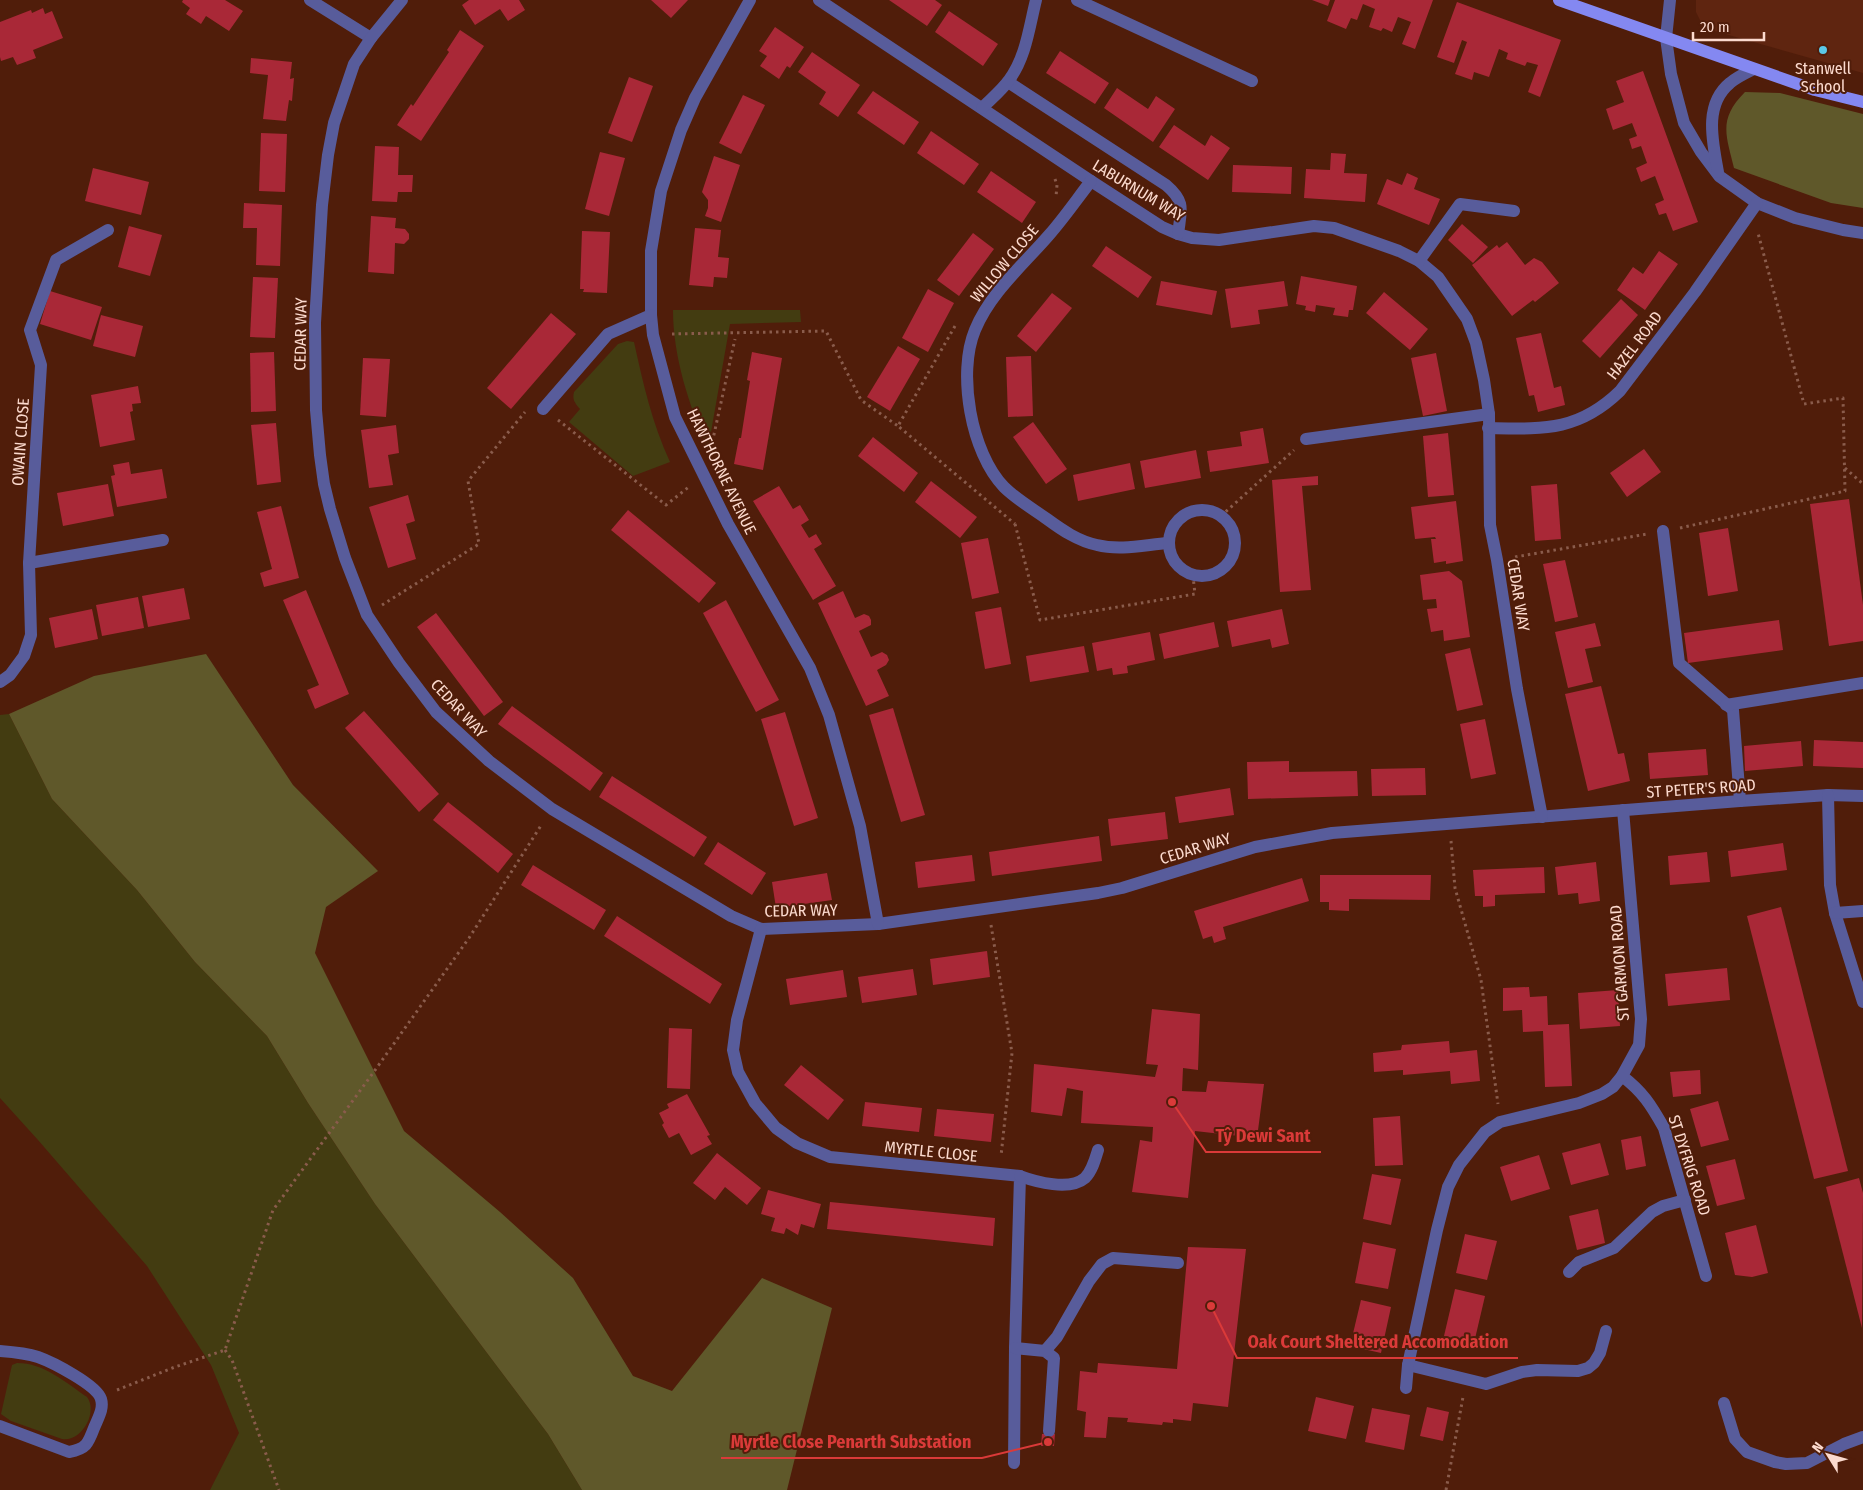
<svg xmlns="http://www.w3.org/2000/svg" width="1863" height="1490" viewBox="0 0 1863 1490" font-family="'Fira Sans Condensed',sans-serif">
<style>
.built{fill:#5f2510}
.green{fill:#433c11}
.forest{fill:#5f582a}
.building{fill:#a92837}
.lines{fill:none;stroke-linecap:round;stroke-linejoin:round}
.path{stroke:#8a5c4c;stroke-width:3;stroke-dasharray:2.5 4;stroke-linecap:butt}
.minor{stroke:#585c9b;stroke-width:12}
.major{stroke:#8488f1;stroke-width:12}
.poi-dot{fill:#5bc8e7;stroke:#501d0a;stroke-width:2}
.labels{text-anchor:middle;stroke-width:4;stroke-linejoin:round;paint-order:stroke}
.poi-label{font-size:16px;fill:#fcdace;stroke:#501d0a}
.street-label{font-size:16px;fill:#fcdace;stroke:#501d0a}
.leader{fill:none;stroke:#da3a39;stroke-width:2}
.callout-dot{fill:#da3a39;stroke:#501d0a;stroke-width:2}
.callout-label{font-size:18px;text-anchor:middle;font-weight:bold;fill:#da3a39;stroke:#501d0a;stroke-width:4;stroke-linejoin:round;paint-order:stroke}
</style>
<rect width="100%" height="100%" fill="#501d0a"/>
<polygon class="built" points="1696,0 1863,0 1863,73 1704,28 1696,12"/>
<g class="green">
<path d="M 673,310 L 800,310 L 801,322 L 730,324 L 708,449 C 689,405 673,357 673,310 Z"/>
<path d="M 627,341 L 634,342 C 643,383 652,423 670,462 L 633,476 L 569,422 L 580,409 C 575,403 572,400 574,392 L 618,344 Z"/>
<polygon points="9,714 52,799 137,890 195,962 267,1036 308,1103 375,1204 548,1434 582,1490 210,1490 239,1433 211,1365 147,1266 38,1140 0,1098 0,715"/>
<path d="M 17,1363 C 44,1363 65,1382 87,1397 C 98,1411 83,1442 62,1439 L 11,1421 L 1,1414 L 12,1365 Z"/>
</g>
<g class="forest">
<path d="M 1745,92 L 1780,93 L 1863,114 L 1863,208 L 1831,203 L 1734,168 C 1726,135 1718,119 1745,92 Z"/>
<polygon points="206,654 293,785 378,871 326,907 315,953 404,1131 500,1212 573,1278 633,1376 672,1391 762,1278 832,1308 787,1490 582,1490 548,1434 375,1204 308,1103 267,1036 195,962 137,890 52,799 9,714 94,676"/>
</g>
<g class="building">
<polygon points="183,0 225,0 243,11 229,31 206,16 201,24 186,14 190,8 182,2"/>
<polygon points="469,0 519,0 525,10 508,21 500,9 475,25 462,5"/>
<polygon points="651,0 688,0 671,18"/>
<polygon points="889,0 935,0 942,5 927,26"/>
<polygon points="1312,0 1330,0 1328,6"/>
<polygon points="1335,0 1433,0 1415,49 1402,44 1411,22 1398,17 1392,32 1383,28 1381,31 1369,27 1375,9 1363,4 1357,20 1351,18 1346,29 1327,21"/>
<polygon points="1457,2 1561,40 1540,97 1528,92 1538,65 1527,62 1525,66 1506,59 1508,53 1499,49 1489,77 1474,72 1472,80 1455,74 1467,42 1462,40 1454,63 1437,57"/>
<polygon points="43,8 45,14 52,11 63,38 33,50 36,58 17,65 13,57 1,61 0,57 0,22 31,10 32,13"/>
<polygon points="949,11 998,44 983,66 935,32"/>
<polygon points="775,27 804,47 790,68 787,66 779,79 760,66 767,56 759,51"/>
<polygon points="460,30 484,46 421,141 397,125 411,104 413,106 449,52 447,50"/>
<polygon points="1060,51 1109,83 1095,104 1046,73"/>
<polygon points="812,52 860,85 838,117 819,104 826,92 798,72"/>
<polygon points="251,58 292,62 290,79 294,78 292,101 289,100 286,121 263,119 268,75 250,73"/>
<polygon points="1643,71 1698,222 1673,231 1666,213 1659,215 1655,204 1664,200 1655,176 1641,182 1636,168 1647,163 1641,146 1632,149 1629,139 1637,136 1632,123 1613,130 1606,109 1624,102 1616,81"/>
<polygon points="629,77 653,86 632,142 608,133"/>
<polygon points="1117,88 1148,109 1156,96 1175,109 1153,142 1104,108"/>
<polygon points="873,91 919,122 904,145 857,113"/>
<polygon points="743,95 765,105 741,154 719,143"/>
<polygon points="1174,125 1205,146 1211,135 1230,148 1208,180 1159,147"/>
<polygon points="931,131 979,164 964,185 917,153"/>
<polygon points="261,133 287,134 285,192 259,191"/>
<polygon points="375,146 399,147 398,175 413,175 412,192 398,192 397,202 372,201"/>
<polygon points="600,152 625,158 609,216 585,209"/>
<polygon points="1331,153 1346,154 1344,173 1367,174 1365,202 1304,198 1306,169 1330,170"/>
<polygon points="714,156 740,165 721,222 705,216 708,208 708,200 702,192"/>
<polygon points="1233,165 1292,167 1291,194 1232,192"/>
<polygon points="93,168 149,182 141,215 85,201"/>
<polygon points="991,171 1036,202 1022,223 977,192"/>
<polygon points="1407,173 1418,178 1414,189 1440,199 1429,225 1377,204 1387,179 1402,185"/>
<polygon points="244,203 282,205 280,266 256,265 257,228 243,228"/>
<polygon points="371,216 396,218 395,228 405,229 409,234 409,239 404,244 395,243 394,274 368,272"/>
<polygon points="1462,224 1488,247 1473,263 1448,240"/>
<polygon points="129,226 162,235 150,276 118,267"/>
<polygon points="695,228 721,230 718,257 729,258 727,278 714,277 713,287 689,285"/>
<polygon points="582,231 610,232 607,293 583,292 584,289 580,289"/>
<polygon points="973,233 994,249 959,296 937,280"/>
<polygon points="1507,242 1525,265 1534,258 1542,262 1559,283 1535,302 1533,300 1512,316 1472,265 1497,245 1499,248"/>
<polygon points="1106,246 1152,277 1138,298 1092,266"/>
<polygon points="1659,251 1678,264 1645,310 1617,290 1633,267 1643,274"/>
<polygon points="1301,276 1357,286 1353,310 1349,310 1348,317 1333,315 1335,308 1316,305 1315,312 1305,310 1306,306 1296,304"/>
<polygon points="253,277 278,278 275,338 250,337"/>
<polygon points="1161,281 1217,291 1212,315 1156,305"/>
<polygon points="1284,281 1288,306 1258,310 1260,324 1231,328 1225,289"/>
<polygon points="928,289 954,303 928,352 902,338"/>
<polygon points="50,291 102,307 91,340 40,324"/>
<polygon points="1384,292 1428,329 1410,350 1366,313"/>
<polygon points="1052,293 1072,308 1036,352 1017,336"/>
<polygon points="1621,299 1638,315 1600,358 1582,341"/>
<polygon points="551,313 576,334 511,409 487,388"/>
<polygon points="101,315 143,326 135,357 93,346"/>
<polygon points="1541,333 1554,388 1561,386 1565,405 1538,412 1534,395 1529,396 1516,338"/>
<polygon points="898,346 920,359 890,411 867,397"/>
<polygon points="274,352 276,411 251,412 250,353"/>
<polygon points="752,352 782,358 763,470 734,464 739,438 741,438 750,381 747,380"/>
<polygon points="1436,353 1447,411 1423,416 1411,358"/>
<polygon points="1031,356 1033,416 1008,417 1006,357"/>
<polygon points="363,358 390,359 386,417 360,415"/>
<polygon points="138,386 141,403 132,404 133,411 130,412 135,440 100,447 91,395"/>
<polygon points="1033,422 1067,469 1046,484 1013,437"/>
<polygon points="276,423 281,482 257,485 251,425"/>
<polygon points="396,425 399,453 388,455 393,485 369,488 361,430"/>
<polygon points="1263,428 1269,463 1210,472 1207,451 1242,446 1240,432"/>
<polygon points="1448,433 1454,495 1428,497 1423,436"/>
<polygon points="873,437 918,473 904,492 858,456"/>
<polygon points="1644,449 1661,472 1627,497 1610,473"/>
<polygon points="1196,450 1201,478 1145,488 1140,461"/>
<polygon points="129,462 131,474 162,469 167,498 117,507 111,476 115,475 113,465"/>
<polygon points="1130,463 1135,489 1078,501 1073,475"/>
<polygon points="1318,476 1318,485 1302,486 1311,590 1280,592 1272,480"/>
<polygon points="931,481 977,517 960,538 915,502"/>
<polygon points="108,484 114,516 63,526 57,493"/>
<polygon points="1557,484 1561,539 1535,541 1531,486"/>
<polygon points="779,486 793,509 800,505 809,520 801,525 809,538 816,534 822,544 814,549 836,586 813,600 753,501"/>
<polygon points="408,495 415,521 406,524 416,559 388,568 369,507"/>
<polygon points="1849,499 1863,605 1863,641 1829,646 1810,504"/>
<polygon points="1456,501 1463,561 1446,564 1446,561 1434,563 1431,539 1436,539 1435,537 1415,539 1411,507"/>
<polygon points="281,506 299,578 264,587 260,573 272,569 257,512"/>
<polygon points="628,510 716,583 699,603 611,530"/>
<polygon points="1728,528 1738,591 1708,596 1699,533"/>
<polygon points="988,538 999,593 972,599 961,543"/>
<polygon points="1565,560 1578,617 1555,622 1543,564"/>
<polygon points="1449,571 1462,581 1470,637 1444,641 1443,630 1431,632 1427,609 1437,608 1436,599 1423,600 1420,575"/>
<polygon points="184,588 190,619 148,627 142,596"/>
<polygon points="306,590 349,694 315,709 307,690 319,685 283,600"/>
<polygon points="843,591 855,618 864,614 869,616 871,620 871,625 859,631 871,657 882,652 887,655 889,660 886,665 877,670 889,696 866,706 818,603"/>
<polygon points="138,597 144,628 102,636 96,605"/>
<polygon points="726,600 779,700 756,712 703,613"/>
<polygon points="1001,607 1011,664 985,669 975,612"/>
<polygon points="92,609 98,639 55,648 49,618"/>
<polygon points="1282,609 1289,644 1272,648 1270,639 1232,647 1227,621"/>
<polygon points="436,613 503,702 484,716 417,627"/>
<polygon points="1779,620 1783,650 1688,663 1684,633"/>
<polygon points="1214,622 1219,647 1164,659 1159,634"/>
<polygon points="1595,623 1601,646 1585,649 1593,682 1568,688 1555,632"/>
<polygon points="1150,632 1155,660 1127,666 1128,673 1113,675 1112,668 1097,671 1092,643"/>
<polygon points="1084,646 1089,672 1030,682 1026,656"/>
<polygon points="1470,648 1483,705 1457,711 1445,654"/>
<polygon points="1601,686 1618,754 1624,753 1630,781 1588,791 1565,694"/>
<polygon points="512,706 603,773 590,791 498,724"/>
<polygon points="893,708 925,815 901,822 869,715"/>
<polygon points="364,711 439,794 419,812 345,728"/>
<polygon points="785,712 818,818 794,826 761,719"/>
<polygon points="1485,719 1496,774 1471,779 1460,724"/>
<polygon points="1814,740 1863,742 1863,768 1813,766"/>
<polygon points="1801,741 1803,766 1745,771 1744,746"/>
<polygon points="1706,749 1708,775 1650,779 1648,753"/>
<polygon points="1289,761 1289,772 1357,771 1358,796 1248,799 1247,762"/>
<polygon points="1425,768 1426,795 1372,796 1371,769"/>
<polygon points="612,776 707,837 694,857 599,797"/>
<polygon points="1230,788 1234,815 1179,823 1175,797"/>
<polygon points="448,802 513,854 498,873 433,820"/>
<polygon points="1165,812 1168,839 1111,846 1108,819"/>
<polygon points="1099,836 1102,861 992,876 989,852"/>
<polygon points="718,842 766,873 752,895 704,864"/>
<polygon points="1783,843 1787,870 1731,877 1728,851"/>
<polygon points="1707,852 1710,882 1670,885 1668,856"/>
<polygon points="972,855 975,881 918,888 915,862"/>
<polygon points="1596,862 1600,901 1579,904 1578,893 1558,895 1555,867"/>
<polygon points="533,865 606,910 594,930 521,885"/>
<polygon points="1544,867 1545,893 1495,895 1495,906 1483,907 1483,896 1475,896 1473,870"/>
<polygon points="827,873 832,900 776,908 772,882"/>
<polygon points="1320,875 1431,875 1430,900 1349,899 1349,911 1329,910 1329,902 1320,902"/>
<polygon points="1302,878 1309,901 1223,927 1226,939 1214,943 1212,936 1203,939 1194,911"/>
<polygon points="1781,907 1848,1171 1814,1179 1747,916"/>
<polygon points="617,916 722,984 710,1004 604,936"/>
<polygon points="987,951 990,977 933,985 930,959"/>
<polygon points="1727,968 1730,1000 1668,1006 1665,974"/>
<polygon points="913,969 917,995 862,1003 858,977"/>
<polygon points="843,970 847,997 790,1005 786,979"/>
<polygon points="1529,987 1530,997 1547,996 1548,1025 1569,1024 1572,1086 1545,1087 1543,1031 1523,1032 1522,1010 1503,1011 1503,988"/>
<polygon points="1618,990 1620,1026 1580,1029 1578,993"/>
<polygon points="1152,1009 1200,1014 1198,1070 1183,1068 1182,1091 1206,1092 1208,1081 1264,1084 1257,1138 1195,1131 1188,1198 1132,1192 1140,1140 1152,1142 1153,1127 1081,1123 1083,1091 1067,1088 1062,1116 1031,1112 1034,1064 1155,1077 1158,1065 1146,1064"/>
<polygon points="669,1028 692,1029 690,1089 667,1088"/>
<polygon points="1449,1041 1450,1053 1477,1050 1480,1081 1451,1084 1450,1071 1403,1075 1403,1070 1374,1072 1373,1053 1401,1050 1402,1045"/>
<polygon points="801,1065 844,1100 828,1120 784,1085"/>
<polygon points="1700,1070 1701,1094 1673,1097 1670,1072"/>
<polygon points="687,1094 710,1135 707,1136 712,1144 691,1155 679,1133 669,1138 662,1125 664,1123 659,1113 669,1108 667,1104"/>
<polygon points="1718,1101 1729,1140 1701,1147 1690,1109"/>
<polygon points="865,1102 922,1108 919,1132 862,1126"/>
<polygon points="937,1109 994,1114 991,1142 934,1136"/>
<polygon points="1400,1116 1403,1165 1375,1166 1373,1118"/>
<polygon points="1641,1136 1646,1166 1626,1170 1621,1140"/>
<polygon points="1600,1143 1609,1175 1571,1185 1562,1153"/>
<polygon points="717,1153 761,1188 747,1205 725,1187 715,1200 693,1183"/>
<polygon points="1539,1155 1550,1189 1511,1201 1500,1167"/>
<polygon points="1735,1159 1745,1199 1717,1206 1706,1166"/>
<polygon points="1372,1174 1401,1179 1391,1225 1363,1219"/>
<polygon points="1859,1178 1863,1193 1862,1328 1826,1187"/>
<polygon points="768,1190 821,1204 814,1228 801,1224 798,1235 786,1228 784,1234 771,1231 775,1218 761,1214"/>
<polygon points="830,1202 995,1218 993,1246 827,1229"/>
<polygon points="1598,1209 1605,1243 1577,1250 1569,1216"/>
<polygon points="1756,1225 1768,1273 1752,1277 1735,1275 1725,1233"/>
<polygon points="1465,1234 1497,1241 1487,1280 1456,1273"/>
<polygon points="1363,1242 1396,1249 1388,1289 1355,1283"/>
<polygon points="1188,1247 1246,1249 1228,1407 1193,1403 1191,1421 1173,1419 1173,1423 1163,1422 1162,1425 1127,1422 1128,1418 1108,1417 1106,1438 1084,1437 1086,1412 1077,1410 1080,1371 1097,1373 1098,1363 1177,1369"/>
<polygon points="1455,1289 1485,1296 1474,1343 1444,1336"/>
<polygon points="1361,1300 1391,1307 1381,1353 1350,1346"/>
<polygon points="1316,1397 1354,1406 1346,1439 1308,1431"/>
<polygon points="1427,1407 1449,1412 1443,1441 1420,1436"/>
<polygon points="1372,1408 1410,1415 1404,1450 1365,1442"/>
<polygon points="1042,1434 1055,1434 1054,1446 1041,1446"/>
</g>
<g class="lines">
<g class="path">
<polyline points="1055,179 1057,185 1056,197"/>
<polyline points="955,326 898,426 1015,524"/>
<polyline points="672,334 826,331 861,400 898,426"/>
<polyline points="558,420 666,505 690,486"/>
<polyline points="711,448 735,339"/>
<polyline points="1845,468 1863,484"/>
<polyline points="1221,516 1294,450"/>
<polyline points="1015,524 1040,620 1195,594 1193,576"/>
<polyline points="1680,528 1845,491 1843,398 1804,404 1758,233"/>
<polyline points="1515,557 1647,534"/>
<polyline points="382,605 479,544 468,481 525,412"/>
<polyline points="1451,841 1455,888 1481,980 1498,1104"/>
<polyline points="991,925 1012,1053 1001,1156"/>
<polyline points="225,1350 232,1360 279,1490"/>
<polyline points="117,1390 175,1367 225,1350 273,1210 378,1066 469,938 542,824"/>
<polyline points="1446,1490 1463,1397"/>
</g>
<g class="minor">
<polyline points="310,0 371,38"/>
<polyline points="402,0 371,38 354,64 334,123 328,155 322,205 315,323 316,410 320,455 324,484 330,509 345,558 367,615 399,663 436,712 489,761 552,809 731,916 761,929 878,924 1098,893 1122,888 1255,847 1332,833 1740,801 1828,795 1863,796"/>
<polyline points="750,0 695,98 681,130 661,191 651,251 651,315 653,335 675,417 728,524 810,668 829,715 860,826 878,924"/>
<polyline points="819,0 1091,181 1162,227 1178,234 1192,238 1219,240 1314,226 1334,228 1399,251 1419,261 1438,277 1467,319 1476,343 1484,380 1489,414 1490,525 1497,560 1517,689 1542,817"/>
<polyline points="1077,0 1252,81"/>
<polyline points="1670,0 1666,38 1671,74 1684,123 1701,152 1719,176 1757,203 1795,218 1843,230 1863,233"/>
<path d="M 1008,82 L 1166,185 C 1186,202 1181,210 1178,234"/>
<path d="M 982,108 C 991,99 1002,90 1009,80 C 1026,57 1029,28 1036,0"/>
<path d="M 1718,172 C 1713,143 1703,105 1730,83 C 1737,77 1746,73 1754,69"/>
<path d="M 1091,181 C 1077,199 1064,218 1049,235 C 1024,264 990,293 975,330 C 957,373 971,453 1004,487 C 1016,499 1033,509 1047,519 C 1062,530 1078,541 1097,545 C 1120,551 1144,545 1168,543"/>
<polyline points="1419,261 1460,204 1514,211"/>
<polyline points="543,409 608,334 651,315"/>
<path d="M 1488,428 C 1542,429 1578,432 1620,391 L 1695,292 L 1757,203"/>
<polyline points="1306,439 1489,414"/>
<circle cx="1202" cy="543" r="33"/>
<polyline points="1663,531 1679,663 1733,710 1740,801"/>
<polyline points="29,563 163,540"/>
<polyline points="0,682 10,675 24,656 31,635 29,563 41,365 30,330 56,260 108,230"/>
<polyline points="1726,705 1863,683"/>
<polyline points="1828,795 1830,885 1835,913 1863,1002"/>
<polyline points="1835,913 1863,911"/>
<polyline points="761,929 737,1020 733,1050 738,1072 755,1103 776,1128 797,1143 830,1157 1020,1176 1015,1348 1014,1463"/>
<path d="M 1622,1076 C 1643,1092 1651,1105 1664,1128 L 1706,1276"/>
<path d="M 1020,1176 C 1036,1182 1070,1191 1085,1178 C 1092,1171 1095,1160 1098,1150"/>
<polyline points="1569,1272 1579,1262 1614,1248 1652,1212 1663,1206 1685,1200"/>
<polyline points="1015,1348 1045,1351 1054,1358 1049,1431"/>
<path d="M 0,1351 C 13,1352 26,1353 38,1357 C 52,1362 97,1385 101,1399 C 104,1409 98,1418 94,1428 C 88,1444 86,1449 69,1452 L 0,1426"/>
<polyline points="1045,1351 1057,1337 1089,1281 1102,1264 1113,1258 1178,1263"/>
<polyline points="1408,1365 1486,1384 1522,1372 1537,1370 1578,1371 1588,1368 1594,1363 1600,1353 1606,1331"/>
<polyline points="1406,1388 1408,1365 1437,1230 1448,1187 1459,1165 1485,1132 1500,1122 1579,1103 1602,1094 1613,1087 1622,1076 1639,1045 1641,1019 1623,810"/>
<polyline points="1724,1403 1735,1439 1747,1452 1775,1462 1786,1464 1807,1463 1844,1444 1863,1437"/>
</g>
<polyline class="major" points="1559,0 1815,90 1863,102"/>
</g>
<circle class="poi-dot" cx="1823" cy="50" r="5"/>
<g class="labels">
<g class="poi-label">
<text x="1823" y="74">Stanwell<tspan x="1823" dy="18">School</tspan></text>
</g>
<g class="street-label">
<text transform="translate(1139 190) rotate(31)" y="6">LABURNUM WAY</text>
<text transform="translate(1004 263) rotate(-50)" y="6">WILLOW CLOSE</text>
<text transform="translate(300 334) rotate(-89)" y="6">CEDAR WAY</text>
<text transform="translate(1634 345) rotate(-53)" y="6">HAZEL ROAD</text>
<text transform="translate(20 442) rotate(-86)" y="6">OWAIN CLOSE</text>
<text transform="translate(722 471) rotate(64)" y="6">HAWTHORNE AVENUE</text>
<text transform="translate(1519 595) rotate(81)" y="6">CEDAR WAY</text>
<text transform="translate(459 708) rotate(47)" y="6">CEDAR WAY</text>
<text transform="translate(1701 788) rotate(-4)" y="6">ST PETER'S ROAD</text>
<text transform="translate(1195 848) rotate(-17)" y="6">CEDAR WAY</text>
<text transform="translate(801 910) rotate(-1)" y="6">CEDAR WAY</text>
<text transform="translate(1619 963) rotate(-94)" y="6">ST GARMON ROAD</text>
<text transform="translate(931 1151) rotate(6)" y="6">MYRTLE CLOSE</text>
<text transform="translate(1690 1165) rotate(72)" y="6">ST DYFRIG ROAD</text>
</g>
</g>
<path class="leader" d="M1172 1102L1206 1152H1321M1211 1306L1237 1358H1518M1048 1442L982 1458H721"/>
<g class="callout-dot">
<circle cx="1172" cy="1102" r="5"/>
<circle cx="1211" cy="1306" r="5"/>
<circle cx="1048" cy="1442" r="5"/>
</g>
<g class="callout-label">
<text x="1263" y="1142">Tŷ Dewi Sant</text>
<text x="1378" y="1348">Oak Court Sheltered Accomodation</text>
<text x="851" y="1448">Myrtle Close Penarth Substation</text>
</g>
<g transform="translate(1828 1455) rotate(307)" stroke="#501d0a" stroke-width="4" paint-order="stroke">
<path d="M0-4L9 19L0 12L-9 19Z" fill="#fcdace"/>
<text y="-8" font-size="14" font-weight="bold" text-anchor="middle" fill="#fcdace">N</text>
</g>
<path d="M1693 32v8h71v-8" fill="none" stroke="#fcdace" stroke-width="2.5"/>
<text x="1700" y="32" font-size="15" fill="#fcdace" stroke="#501d0a" stroke-width="4" paint-order="stroke">20 m</text>
</svg>
